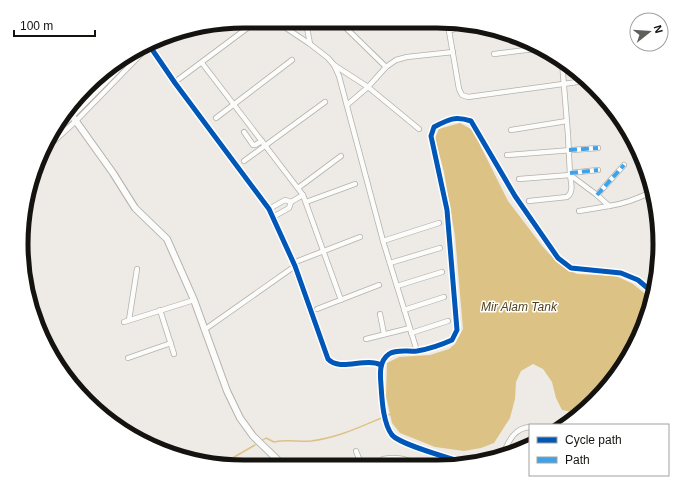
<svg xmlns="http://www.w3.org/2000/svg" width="681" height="488" viewBox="0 0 681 488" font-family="Arial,sans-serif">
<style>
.water{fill:#ddc286}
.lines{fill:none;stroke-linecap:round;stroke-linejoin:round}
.stream{stroke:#ddc286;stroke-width:1.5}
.street-casing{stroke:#b4b1ad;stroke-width:6}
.secondary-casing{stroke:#b4b1ad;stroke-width:8}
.primary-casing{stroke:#b4b1ad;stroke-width:9}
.highway-casing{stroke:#b4b1ad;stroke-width:10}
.street{stroke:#fcfcfb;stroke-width:4.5}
.secondary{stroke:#fcfcfb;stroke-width:6}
.primary{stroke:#fcfcfb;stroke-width:7}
.highway{stroke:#fcfcfb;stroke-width:8}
.quiet{stroke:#3da2ea;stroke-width:4;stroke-dasharray:8 4;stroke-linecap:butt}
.cycleway-casing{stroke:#fff;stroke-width:8}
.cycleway{stroke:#0057b8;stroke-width:5}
.labels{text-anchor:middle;stroke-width:3;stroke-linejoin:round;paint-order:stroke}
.water-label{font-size:12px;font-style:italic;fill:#52411e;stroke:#fff}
.rim{fill:none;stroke:#151310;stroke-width:5}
</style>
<rect width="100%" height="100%" fill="#eeebe6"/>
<polygon class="water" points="460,123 471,129 478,141 508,201 543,247 558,263 577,274 616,276 633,284 649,297 637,343 587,408 577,413 562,410 556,398 552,382 543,369 533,364 521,371 516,382 515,399 510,418 494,443 481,448 464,451 435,447 400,433 392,423 386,396 387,363 399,357 430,355 449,349 455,344 463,329 455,236 444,172 435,138 439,129"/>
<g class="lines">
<g class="stream">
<path d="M 263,440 L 266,438 L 274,442 C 286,439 298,442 311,441 C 339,438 366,424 391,414"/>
<polyline points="222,464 255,445"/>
</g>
<defs>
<g id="street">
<polyline points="277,22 310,44 328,58 334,65 368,87 419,129"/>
<polyline points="306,22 310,44"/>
<polyline points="392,24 397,24"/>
<polyline points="343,25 386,67"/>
<polyline points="448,25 459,89 462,95 468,97 585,81"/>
<polyline points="449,31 466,25"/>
<polyline points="528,43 528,50"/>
<path d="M 149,45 L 175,83 L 269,209 L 295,266 L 328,359 C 340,372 365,357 381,365"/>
<polyline points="494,54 542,48"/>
<path d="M 562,62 L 568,135 L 570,175 L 597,195 L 609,206 C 624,204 637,199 651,192"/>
<polyline points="202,63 303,195 341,300"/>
<polyline points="334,65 339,76 383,241 417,351"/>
<polyline points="179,79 250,26"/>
<polyline points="347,105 368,87 386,67 396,60 407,57 453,52"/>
<polyline points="216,118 292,60"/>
<polyline points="511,130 567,121"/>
<polyline points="244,132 253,145 255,145 262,141"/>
<polyline points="42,152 76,121 150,45"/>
<polyline points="507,155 598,148"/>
<polyline points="244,161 325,102"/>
<polyline points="570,173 598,170"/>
<path d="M 519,179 L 570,175 C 571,183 574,192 567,197 L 529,201"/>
<polyline points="298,188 341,156"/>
<polyline points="646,194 652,205"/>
<polyline points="597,195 624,165"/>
<polyline points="306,202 355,184"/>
<polyline points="269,209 285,200 291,202 303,195"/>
<polyline points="579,211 609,206"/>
<polyline points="273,217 289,208 291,202"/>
<polyline points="383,241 439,223"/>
<polyline points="298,261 360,237"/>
<polyline points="390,263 440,248"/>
<polyline points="397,286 442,272"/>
<polyline points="317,309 379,285"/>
<polyline points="160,310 174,354"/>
<polyline points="404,310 444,297"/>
<polyline points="380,314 384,334"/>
<polyline points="129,320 137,269"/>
<polyline points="124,322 194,300"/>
<polyline points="204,330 295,266"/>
<polyline points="411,333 448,321"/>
<polyline points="366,339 410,328"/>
<polyline points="128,358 171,343"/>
<polyline points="356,451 362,466"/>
<path d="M 501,456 L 503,454 C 509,441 514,428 530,427"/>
<path d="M 383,459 C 399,456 406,460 420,465"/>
<path d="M 471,464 L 461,462 C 447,457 401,445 392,435 C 383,423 382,400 381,385 C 380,374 379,361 389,354 C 397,349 408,352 417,351 C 429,349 441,345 452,340 L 457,330 L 447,210 L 431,136 L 434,127 C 449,119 455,116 471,121 L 515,196 L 558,258 L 571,268 L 621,273 L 638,280 L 651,291"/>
<polyline points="242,466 246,465 250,466"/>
</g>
<polyline id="secondary" points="68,110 113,173 135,208 167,239 194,300 227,391 240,418 253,436 284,466"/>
<polyline id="primary" points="48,139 133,53"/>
<polyline id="highway" points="70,106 99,77"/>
</defs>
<use href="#street" class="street-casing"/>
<use href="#secondary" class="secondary-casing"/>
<use href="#primary" class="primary-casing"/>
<use href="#highway" class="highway-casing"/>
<use href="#street" class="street"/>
<use href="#secondary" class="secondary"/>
<use href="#primary" class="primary"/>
<use href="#highway" class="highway"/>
<g class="quiet">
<polyline points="569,150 598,148"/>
<polyline points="570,173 598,170"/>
<polyline points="597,195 624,165"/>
</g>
<defs>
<g id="cycleway">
<path d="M 149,45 L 175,83 L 269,209 L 295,266 L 328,359 C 340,372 365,357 381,365"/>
<path d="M 471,464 L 461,462 C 447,457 401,445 392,435 C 383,423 382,400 381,385 C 380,374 379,361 389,354 C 397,349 408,352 417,351 C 429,349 441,345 452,340 L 457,330 L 447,210 L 431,136 L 434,127 C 449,119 455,116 471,121 L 515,196 L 558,258 L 571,268 L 621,273 L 638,280 L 651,291"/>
</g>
</defs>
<use href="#cycleway" class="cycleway-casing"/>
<use href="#cycleway" class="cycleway"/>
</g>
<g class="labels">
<g class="water-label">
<text x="519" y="311">Mir Alam Tank</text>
</g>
</g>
<path d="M0 0H681V488H0ZM244 28H437A216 216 0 0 1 653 244V244A216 216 0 0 1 437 460H244A216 216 0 0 1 28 244V244A216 216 0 0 1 244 28Z" fill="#fff" fill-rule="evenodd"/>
<path class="rim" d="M244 28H437A216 216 0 0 1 653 244V244A216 216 0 0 1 437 460H244A216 216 0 0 1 28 244V244A216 216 0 0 1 244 28Z"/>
<rect x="529" y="424" width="140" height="52" fill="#ffffff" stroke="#a1a19f"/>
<rect x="537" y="437" width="20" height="6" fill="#0057b8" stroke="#a1a19f"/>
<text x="565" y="444" font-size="12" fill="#151310">Cycle path</text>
<rect x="537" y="457" width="20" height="6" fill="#3da2ea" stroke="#a1a19f"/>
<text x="565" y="464" font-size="12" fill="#151310">Path</text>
<g transform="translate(649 32) rotate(73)"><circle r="19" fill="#ffffff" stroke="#a1a19f"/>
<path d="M0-3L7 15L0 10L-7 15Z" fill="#615f5b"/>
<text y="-6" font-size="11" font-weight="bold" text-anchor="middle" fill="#151310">N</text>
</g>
<path d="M14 30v6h81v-6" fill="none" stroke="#151310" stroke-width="2"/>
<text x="20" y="30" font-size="12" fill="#151310" stroke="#ffffff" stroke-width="3" paint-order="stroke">100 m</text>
</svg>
